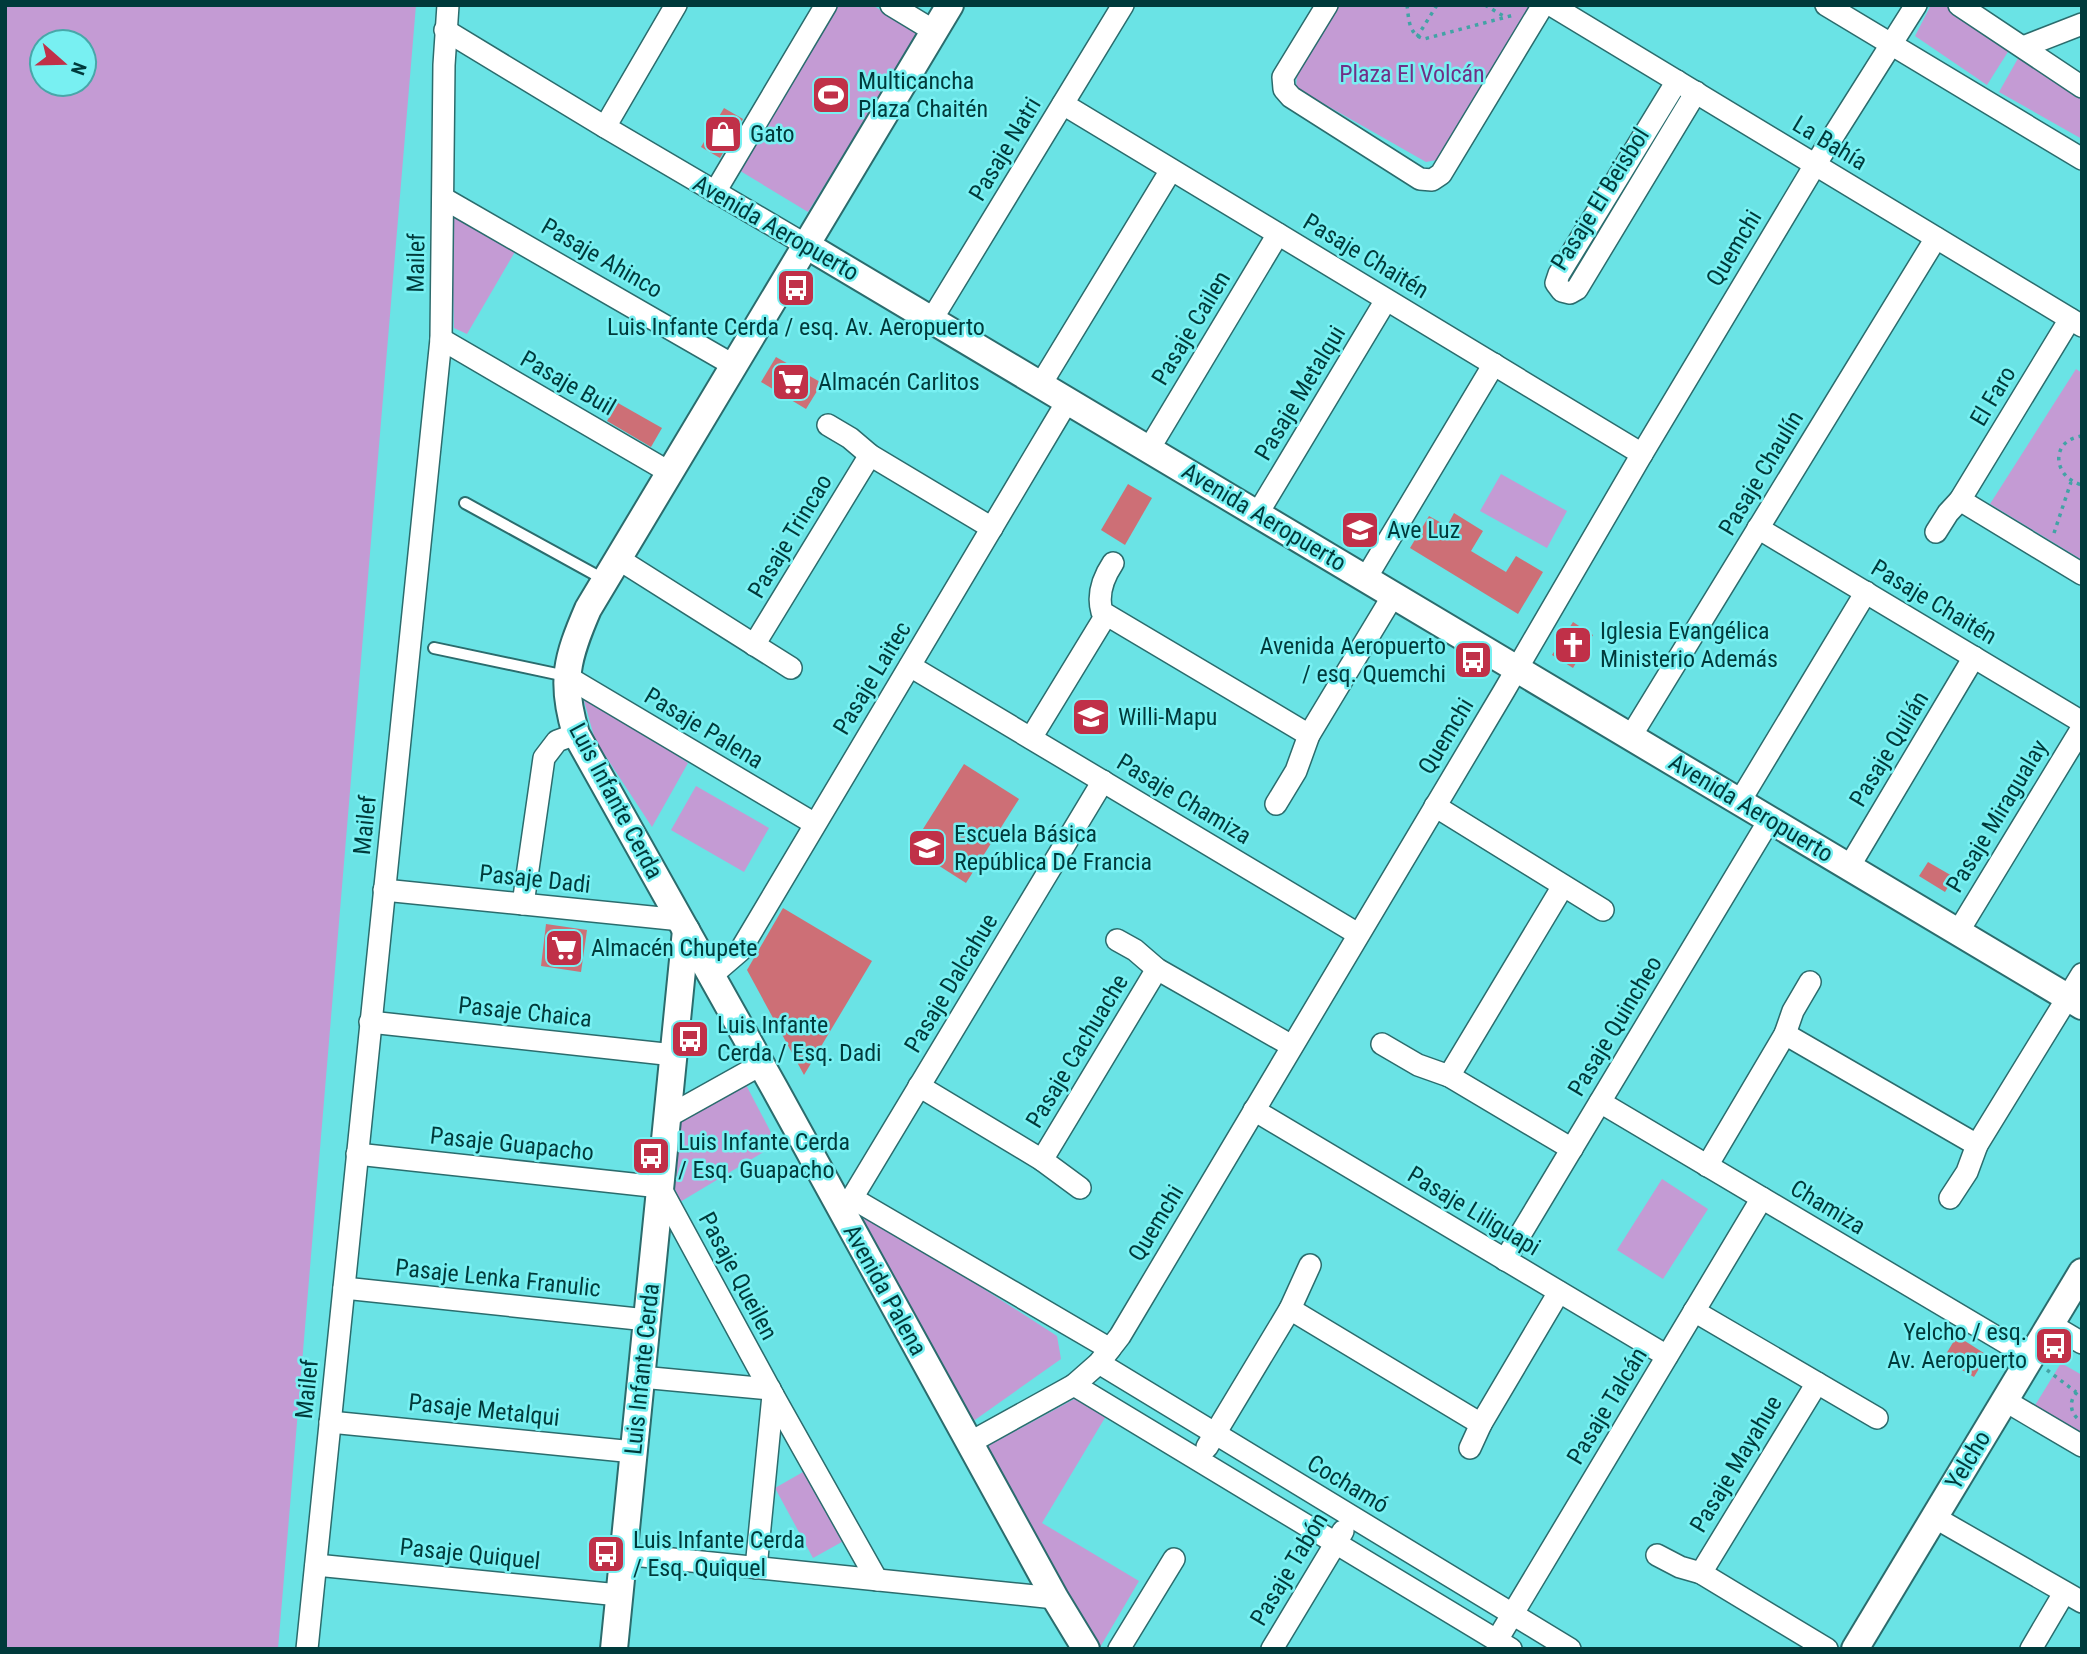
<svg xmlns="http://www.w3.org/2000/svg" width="2087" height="1654" viewBox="0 0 2087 1654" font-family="'Roboto Condensed',sans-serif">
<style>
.green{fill:#c49bd4;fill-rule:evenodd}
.building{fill:#cd6f76}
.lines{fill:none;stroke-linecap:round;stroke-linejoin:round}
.service-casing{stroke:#2b6c6d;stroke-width:14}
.minor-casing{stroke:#2b6c6d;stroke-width:24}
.tertiary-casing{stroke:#2b6c6d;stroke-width:30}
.path{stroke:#42a3a5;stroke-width:3.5;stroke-dasharray:3.5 5;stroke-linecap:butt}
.service{stroke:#fff;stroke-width:10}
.minor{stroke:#fff;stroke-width:21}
.tertiary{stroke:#fff;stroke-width:26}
.labels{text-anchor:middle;stroke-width:5;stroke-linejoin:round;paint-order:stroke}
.park-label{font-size:24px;fill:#703086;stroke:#78f0f2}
.poi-label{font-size:24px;fill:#003a3b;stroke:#78f0f2;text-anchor:start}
.street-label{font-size:24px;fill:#003a3b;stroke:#78f0f2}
</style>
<rect width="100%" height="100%" fill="#6ae3e5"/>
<g class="green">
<path d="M 5,5 L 416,5 L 278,1649 L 5,1649 ZM 42,42 L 84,42 L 84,84 L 42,84 Z"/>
<polygon points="831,5 872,5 919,33 808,212 737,169"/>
<polygon points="1335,5 1524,5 1532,10 1442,159 1426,162 1296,88 1297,75"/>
<polygon points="1931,5 1948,5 2011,47 1987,85 1915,36"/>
<polygon points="2021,53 2082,93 2082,139 1999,92"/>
<polygon points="451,210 516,250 467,334 454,328"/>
<polygon points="2076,369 2082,373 2082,560 1990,504"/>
<polygon points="1501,474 1567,511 1547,548 1480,511"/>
<polygon points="581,690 688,763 652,827 595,740"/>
<polygon points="696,786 769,828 744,872 671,830"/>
<polygon points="744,1081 777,1144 680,1202 673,1184 677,1118"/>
<polygon points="1662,1179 1708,1209 1663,1279 1617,1250"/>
<polygon points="869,1215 1057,1336 1061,1359 972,1422 862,1220"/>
<polygon points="2061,1363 2082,1375 2082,1437 2034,1407"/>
<polygon points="1076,1398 1106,1416 1042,1523 1139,1581 1099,1649 1094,1649 986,1447"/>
<polygon points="810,1468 849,1538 813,1558 775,1488"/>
</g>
<g class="building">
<polygon points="724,108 743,119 720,158 701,147"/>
<polygon points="776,357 822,383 806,409 761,382"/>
<polygon points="618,403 662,428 651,447 607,421"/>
<polygon points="1128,484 1152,498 1125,545 1101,530"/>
<polygon points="1454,513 1483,531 1471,551 1506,572 1516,556 1543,572 1518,614 1410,548 1429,516 1447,526"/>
<polygon points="1573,622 1593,635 1573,668 1552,655"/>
<polygon points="964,764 1019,799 966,883 911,848"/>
<polygon points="1928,862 1954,877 1945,892 1919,876"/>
<polygon points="783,908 872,961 804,1075 747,970"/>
<polygon points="546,924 587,930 581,972 541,966"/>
<polygon points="1957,1336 1987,1355 1974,1377 1943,1359"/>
</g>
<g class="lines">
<defs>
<g id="service">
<polyline points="465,503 605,580"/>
<polyline points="434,648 566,676"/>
</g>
<g id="minor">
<polyline points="891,5 934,31"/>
<polyline points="1327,5 1283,77 1284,89 1291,97 1420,179 1432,180 1441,174 1543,5"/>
<polyline points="1551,5 2082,326"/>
<polyline points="1826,5 2082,159"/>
<polyline points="1959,5 2082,87"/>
<polyline points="445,30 605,127 806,245"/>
<polyline points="2023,47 2082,24"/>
<polyline points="1677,81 1559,274 1556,283 1562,291 1570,293 1577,289 1696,92"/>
<polyline points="1063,104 1642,454"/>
<polyline points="605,127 676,5"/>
<polyline points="715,192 826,5"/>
<polyline points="443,198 733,365"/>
<polyline points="932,319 1123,5"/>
<polyline points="441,339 669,472"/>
<polyline points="1041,384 1171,170"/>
<polyline points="828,425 850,438 870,455 992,528"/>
<polyline points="1149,449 1278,234"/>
<polyline points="1960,500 2082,574"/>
<polyline points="1258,513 1386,300"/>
<polyline points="1758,528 2082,722"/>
<polyline points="1936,532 1948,513 1960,500 2070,319"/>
<polyline points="617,558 791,668"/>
<path d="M 1113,563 C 1103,578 1097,595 1102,612 L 1309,735"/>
<polyline points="1366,578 1494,364"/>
<polyline points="754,645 870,455"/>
<polyline points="910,666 1358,934"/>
<polyline points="566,676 815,824"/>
<polyline points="1631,736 1936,238"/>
<polyline points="1031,738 1106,615"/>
<polyline points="1740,801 1866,592"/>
<polyline points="1276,804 1296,771 1309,735 1394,594"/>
<polyline points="1435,806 1603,910"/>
<polyline points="1849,867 1974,657"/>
<polyline points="384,890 681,920"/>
<polyline points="523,904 544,758 557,741 576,734"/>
<polyline points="1958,932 2082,728"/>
<polyline points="1117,940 1135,950 1157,969 1292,1046"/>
<polyline points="711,976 740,951 1068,400"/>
<polyline points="370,1022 674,1055"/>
<polyline points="1785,1034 1977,1145"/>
<polyline points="1382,1044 1418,1065 1449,1076 1572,1149"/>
<polyline points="1449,1076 1563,886"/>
<polyline points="919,1086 1042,1160 1080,1188"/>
<polyline points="1600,1102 2030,1357"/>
<polyline points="1254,1110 1667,1356"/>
<polyline points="667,1117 762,1064"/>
<polyline points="357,1154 660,1187 773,1395 877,1580"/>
<polyline points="1042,1160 1157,969"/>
<polyline points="1707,1166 1785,1034 1793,1011 1810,982"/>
<polyline points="852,1198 1110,1349"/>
<polyline points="1950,1198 1967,1172 1977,1145 2082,974"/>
<polyline points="839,1207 852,1198 1103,781"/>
<polyline points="1505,1260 1770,819"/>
<polyline points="344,1288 647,1320"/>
<polyline points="1290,1309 1481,1424"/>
<polyline points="1694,1311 1877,1418"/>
<polyline points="2050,1324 2082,1343"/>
<polyline points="1099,1363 1570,1649"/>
<polyline points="641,1377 770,1389"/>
<polyline points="1074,1385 1511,1649"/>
<polyline points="2004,1400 2082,1446"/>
<polyline points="330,1422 634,1452"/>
<polyline points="971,1442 1074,1385 1099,1363 1120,1336 1504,691 1642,454 1815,165 1916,5"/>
<polyline points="1207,1447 1290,1309 1310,1265"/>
<polyline points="1470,1448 1481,1424 1559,1292"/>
<polyline points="1934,1517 2082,1602"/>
<polyline points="623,1554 1055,1598"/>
<polyline points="1657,1555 1680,1567 1701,1573 1827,1649"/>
<polyline points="316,1565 619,1595"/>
<polyline points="756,1568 773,1395"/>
<polyline points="1701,1573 1817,1383"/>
<polyline points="1497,1640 1762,1198"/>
<polyline points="307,1649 441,339 444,65 448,5"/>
<polyline points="1119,1649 1174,1559"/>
<polyline points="1272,1649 1343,1531"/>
<polyline points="2031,1649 2064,1593"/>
</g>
<g id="tertiary">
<path d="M 950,5 L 588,609 C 567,658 560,681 576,734 L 775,1089 L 1055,1598 L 1086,1649"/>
<polyline points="806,245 2082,1006"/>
<polyline points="614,1649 686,930"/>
<polyline points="1855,1649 2082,1272"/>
</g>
</defs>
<use href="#service" class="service-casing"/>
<use href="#minor" class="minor-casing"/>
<use href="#tertiary" class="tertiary-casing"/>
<g class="path">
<path d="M 1407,5 C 1409,19 1408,34 1424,39 L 1514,15"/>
<polyline points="1485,5 1505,17"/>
<polyline points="1417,37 1437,5"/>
<path d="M 2082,436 C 2050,440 2052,477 2082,485"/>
<polyline points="2054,533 2071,482"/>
<polyline points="2047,1370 2076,1392"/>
<path d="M 2077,1418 C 2068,1409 2070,1395 2082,1389"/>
</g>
<use href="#service" class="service"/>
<use href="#minor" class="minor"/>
<use href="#tertiary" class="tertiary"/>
</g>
<defs>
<symbol id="stadium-square" viewBox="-11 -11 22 22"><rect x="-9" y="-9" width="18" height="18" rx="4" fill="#c03048" stroke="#78f0f2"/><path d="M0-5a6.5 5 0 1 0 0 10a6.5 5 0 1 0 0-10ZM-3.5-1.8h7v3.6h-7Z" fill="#fff"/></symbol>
<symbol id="shop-square" viewBox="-11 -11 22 22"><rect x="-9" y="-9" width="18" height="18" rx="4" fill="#c03048" stroke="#78f0f2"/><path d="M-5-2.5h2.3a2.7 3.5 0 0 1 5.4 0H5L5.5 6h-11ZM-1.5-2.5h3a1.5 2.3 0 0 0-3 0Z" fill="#fff"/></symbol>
<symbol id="bus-square" viewBox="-11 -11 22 22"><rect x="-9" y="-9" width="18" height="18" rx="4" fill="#c03048" stroke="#78f0f2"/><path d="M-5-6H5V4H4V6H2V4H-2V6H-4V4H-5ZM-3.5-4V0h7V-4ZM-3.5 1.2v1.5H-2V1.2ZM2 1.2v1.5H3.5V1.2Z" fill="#fff"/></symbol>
<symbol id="supermarket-square" viewBox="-11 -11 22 22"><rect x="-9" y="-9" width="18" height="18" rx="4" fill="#c03048" stroke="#78f0f2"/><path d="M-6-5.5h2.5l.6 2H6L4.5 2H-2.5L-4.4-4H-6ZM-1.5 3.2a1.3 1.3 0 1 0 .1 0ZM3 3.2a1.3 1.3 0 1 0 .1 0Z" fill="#fff"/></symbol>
<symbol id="school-square" viewBox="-11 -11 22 22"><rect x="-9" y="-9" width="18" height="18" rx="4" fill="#c03048" stroke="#78f0f2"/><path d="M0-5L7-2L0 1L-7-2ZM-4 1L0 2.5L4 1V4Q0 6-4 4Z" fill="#fff"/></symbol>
<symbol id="church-square" viewBox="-11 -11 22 22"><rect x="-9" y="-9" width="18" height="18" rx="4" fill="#c03048" stroke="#78f0f2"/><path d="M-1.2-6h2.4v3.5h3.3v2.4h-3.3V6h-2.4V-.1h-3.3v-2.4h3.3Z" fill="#fff"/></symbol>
</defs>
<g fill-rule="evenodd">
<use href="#stadium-square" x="809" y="73" width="44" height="44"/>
<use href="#shop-square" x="701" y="112" width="44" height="44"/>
<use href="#bus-square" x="774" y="266" width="44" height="44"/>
<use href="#supermarket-square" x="769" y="360" width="44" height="44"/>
<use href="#school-square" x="1338" y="508" width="44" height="44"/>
<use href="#church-square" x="1551" y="623" width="44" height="44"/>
<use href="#bus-square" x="1451" y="638" width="44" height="44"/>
<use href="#school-square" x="1069" y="695" width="44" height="44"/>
<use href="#school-square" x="905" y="826" width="44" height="44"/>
<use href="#supermarket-square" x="542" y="926" width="44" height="44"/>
<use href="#bus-square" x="668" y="1017" width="44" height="44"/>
<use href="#bus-square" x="629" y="1134" width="44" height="44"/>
<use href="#bus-square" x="2032" y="1324" width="44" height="44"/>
<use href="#bus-square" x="584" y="1532" width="44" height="44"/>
</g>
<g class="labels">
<g class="park-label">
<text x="1412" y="82">Plaza El Volcán</text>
</g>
<g class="poi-label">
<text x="858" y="89">Multicancha<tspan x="858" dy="28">Plaza Chaitén</tspan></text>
<text x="750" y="142">Gato</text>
<text x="796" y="335" text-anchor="middle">Luis Infante Cerda / esq. Av. Aeropuerto</text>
<text x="818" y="390">Almacén Carlitos</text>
<text x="1387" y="538">Ave Luz</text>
<text x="1600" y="639">Iglesia Evangélica<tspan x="1600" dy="28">Ministerio Además</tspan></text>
<text x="1446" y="654" text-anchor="end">Avenida Aeropuerto<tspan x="1446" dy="28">/ esq. Quemchi</tspan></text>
<text x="1118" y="725">Willi-Mapu</text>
<text x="954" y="842">Escuela Básica<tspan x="954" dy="28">República De Francia</tspan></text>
<text x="591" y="956">Almacén Chupete</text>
<text x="717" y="1033">Luis Infante<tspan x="717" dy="28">Cerda / Esq. Dadi</tspan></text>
<text x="678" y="1150">Luis Infante Cerda<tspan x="678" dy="28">/ Esq. Guapacho</tspan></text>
<text x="2027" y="1340" text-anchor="end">Yelcho / esq.<tspan x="2027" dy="28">Av. Aeropuerto</tspan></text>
<text x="633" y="1548">Luis Infante Cerda<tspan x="633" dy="28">/ Esq. Quiquel</tspan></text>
</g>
<g class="street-label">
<text transform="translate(1830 143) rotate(31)" y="8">La Bahía</text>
<text transform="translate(1005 149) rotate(-59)" y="8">Pasaje Natri</text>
<text transform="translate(1600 199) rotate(-58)" y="8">Pasaje El Beisbol</text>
<text transform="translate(776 228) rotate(30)" y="8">Avenida Aeropuerto</text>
<text transform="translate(1734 248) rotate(-59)" y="8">Quemchi</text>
<text transform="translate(1366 256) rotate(31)" y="8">Pasaje Chaitén</text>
<text transform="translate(602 258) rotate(30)" y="8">Pasaje Ahinco</text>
<text transform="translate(416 263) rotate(-89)" y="8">Mailef</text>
<text transform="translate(1191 328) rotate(-59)" y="8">Pasaje Cailen</text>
<text transform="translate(568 383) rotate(30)" y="8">Pasaje Buil</text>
<text transform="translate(1300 393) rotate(-59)" y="8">Pasaje Metalqui</text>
<text transform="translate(1993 396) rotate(-59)" y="8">El Faro</text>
<text transform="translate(1761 473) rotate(-59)" y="8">Pasaje Chaulín</text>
<text transform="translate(1264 517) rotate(31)" y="8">Avenida Aeropuerto</text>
<text transform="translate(790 536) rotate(-59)" y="8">Pasaje Trincao</text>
<text transform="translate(1934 602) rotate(31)" y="8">Pasaje Chaitén</text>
<text transform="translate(872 678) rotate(-59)" y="8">Pasaje Laitec</text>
<text transform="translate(704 728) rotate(31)" y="8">Pasaje Palena</text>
<text transform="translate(1446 736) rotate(-59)" y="8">Quemchi</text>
<text transform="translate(1889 749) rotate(-59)" y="8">Pasaje Quilán</text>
<text transform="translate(1184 799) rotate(31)" y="8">Pasaje Chamiza</text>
<text transform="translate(616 801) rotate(62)" y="8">Luis Infante Cerda</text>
<text transform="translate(1751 808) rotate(31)" y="8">Avenida Aeropuerto</text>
<text transform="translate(1997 816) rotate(-59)" y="8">Pasaje Miragualay</text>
<text transform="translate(365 825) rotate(-84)" y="8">Mailef</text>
<text transform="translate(535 879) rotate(6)" y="8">Pasaje Dadi</text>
<text transform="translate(951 983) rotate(-59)" y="8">Pasaje Dalcahue</text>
<text transform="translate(525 1012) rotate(6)" y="8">Pasaje Chaica</text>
<text transform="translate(1615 1026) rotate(-59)" y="8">Pasaje Quincheo</text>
<text transform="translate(1077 1051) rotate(-59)" y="8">Pasaje Cachuache</text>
<text transform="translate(512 1144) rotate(6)" y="8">Pasaje Guapacho</text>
<text transform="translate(1828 1207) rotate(31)" y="8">Chamiza</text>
<text transform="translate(1474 1211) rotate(31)" y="8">Pasaje Liliguapi</text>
<text transform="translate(1156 1223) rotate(-59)" y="8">Quemchi</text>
<text transform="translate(738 1276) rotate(62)" y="8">Pasaje Queilen</text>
<text transform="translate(498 1278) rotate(6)" y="8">Pasaje Lenka Franulic</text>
<text transform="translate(885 1290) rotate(61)" y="8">Avenida Palena</text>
<text transform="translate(642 1369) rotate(-84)" y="8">Luis Infante Cerda</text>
<text transform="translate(307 1389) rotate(-84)" y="8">Mailef</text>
<text transform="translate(1607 1406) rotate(-59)" y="8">Pasaje Talcán</text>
<text transform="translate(484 1410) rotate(6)" y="8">Pasaje Metalqui</text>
<text transform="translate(1968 1460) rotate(-59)" y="8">Yelcho</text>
<text transform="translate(1736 1464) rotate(-59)" y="8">Pasaje Mayahue</text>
<text transform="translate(1348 1484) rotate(31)" y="8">Cochamó</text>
<text transform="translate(470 1554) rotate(6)" y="8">Pasaje Quiquel</text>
<text transform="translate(1289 1569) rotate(-59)" y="8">Pasaje Tabón</text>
</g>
</g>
<rect width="2087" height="1654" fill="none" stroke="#003a3b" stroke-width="14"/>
<g transform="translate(63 63) rotate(110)"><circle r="33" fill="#78f0f2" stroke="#48a7a9" stroke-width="2"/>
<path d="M0-5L12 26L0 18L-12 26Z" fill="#c03048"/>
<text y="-10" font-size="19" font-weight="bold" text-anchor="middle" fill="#003a3b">N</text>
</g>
</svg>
